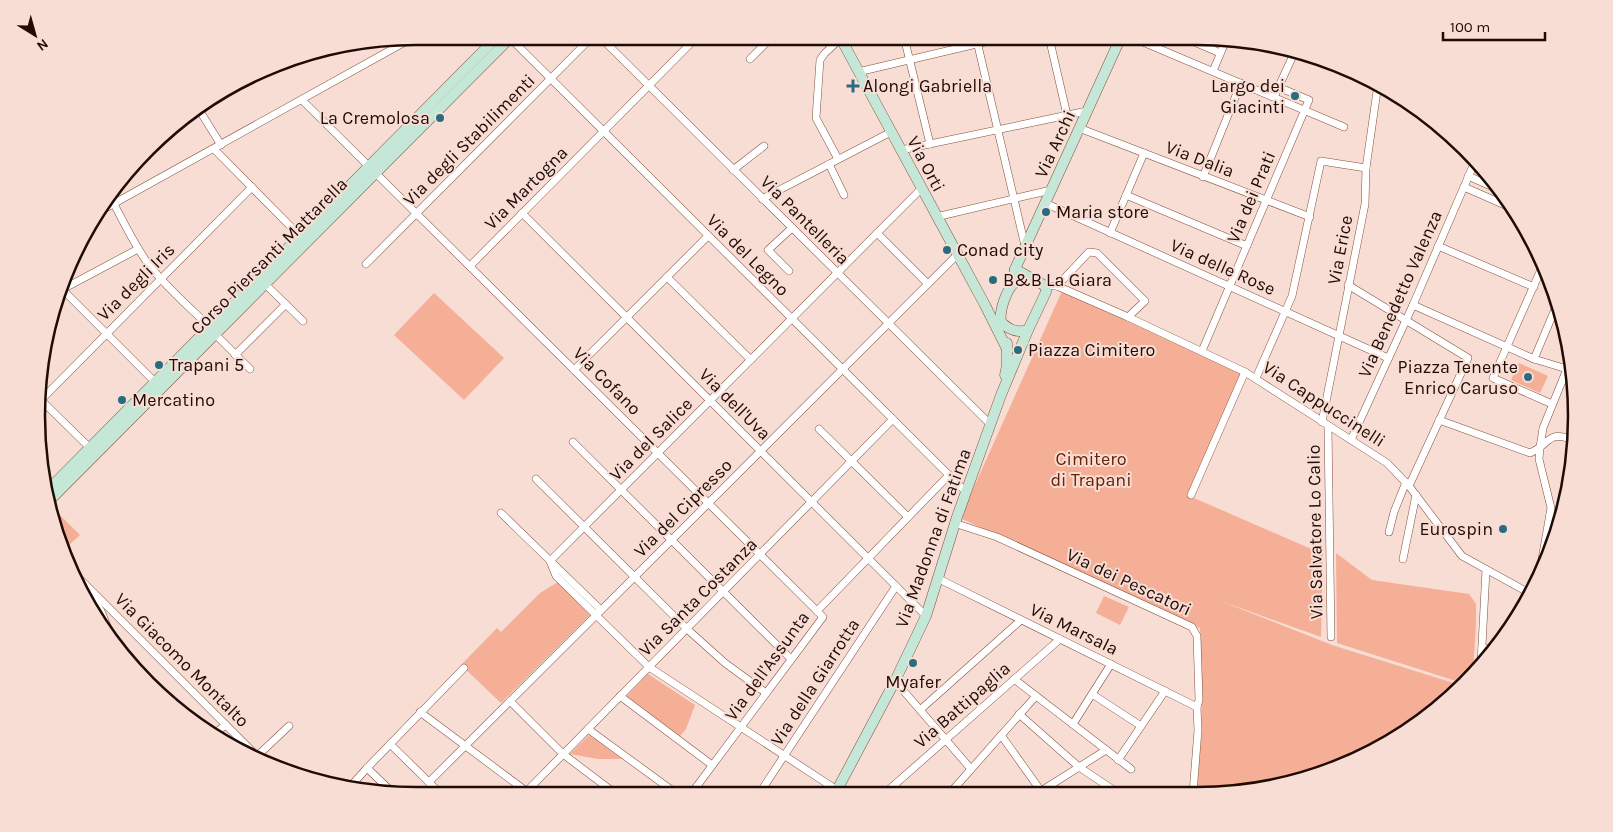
<svg xmlns="http://www.w3.org/2000/svg" width="1613" height="832" viewBox="0 0 1613 832" font-family="Karla,sans-serif">
<style>
.green{fill:#f5af97}
.lines{fill:none;stroke-linecap:round;stroke-linejoin:round}
.street-casing{stroke:#844f3c;stroke-width:8}
.secondary-casing{stroke:#844f3c;stroke-width:11}
.street{stroke:#fff;stroke-width:7}
.secondary{stroke:#c4e7d8;stroke-width:10}
.poi-dot{fill:#2a6c7f;stroke:#f7ddd4;stroke-width:2}
.labels{text-anchor:middle;stroke-width:4;stroke-linejoin:round;paint-order:stroke}
.poi-label{font-size:18px;fill:#200b05;stroke:#f7ddd4;text-anchor:start}
.street-label{font-size:18px;fill:#200b05;stroke:#f7ddd4}
.park-label{font-size:18px;fill:#682101;stroke:#f7ddd4}
.rim{fill:none;stroke:#200b05;stroke-width:2.5}
</style>
<rect width="100%" height="100%" fill="#f7ddd4"/>
<g class="green">
<polygon points="1062,291 1242,374 1187,495 1323,554 1321,637 1218,600 1332,645 1460,685 1428,717 1342,767 1247,792 1196,793 1202,732 1200,628 960,518"/>
<polygon points="434,293 504,358 464,400 394,335"/>
<polygon points="1519,363 1548,376 1540,393 1511,380"/>
<polygon points="60,515 80,535 67,547 63,543 56,519"/>
<polygon points="1336,553 1372,580 1469,594 1476,604 1476,624 1473,672 1462,683 1337,643"/>
<polygon points="558,582 590,615 501,703 461,665 497,628 501,632 540,593"/>
<polygon points="1104,596 1129,607 1120,625 1096,613"/>
<polygon points="648,674 695,705 686,729 680,736 627,696"/>
<polygon points="589,735 622,759 598,759 570,754"/>
</g>
<g class="lines">
<defs>
<g id="street">
<polyline points="508,36 966,492"/>
<polyline points="599,36 991,425"/>
<polyline points="904,37 930,144"/>
<polyline points="976,37 1025,246"/>
<polyline points="1049,37 1067,115"/>
<polyline points="1131,37 1344,127"/>
<polyline points="1183,37 1220,53"/>
<polyline points="750,59 772,37"/>
<polyline points="1213,71 1227,38"/>
<polyline points="858,72 1006,37"/>
<polyline points="1274,97 1296,49"/>
<polyline points="302,100 817,611"/>
<polyline points="198,108 221,145"/>
<polyline points="1079,128 1310,217"/>
<polyline points="214,149 300,236"/>
<polyline points="901,150 1087,111"/>
<polyline points="838,159 816,118 820,60 825,53 840,39"/>
<polyline points="829,164 844,195"/>
<polyline points="733,170 764,146"/>
<polyline points="1468,176 1500,190"/>
<polyline points="1203,177 1241,83"/>
<polyline points="1464,187 1514,209"/>
<polyline points="1126,195 1247,246"/>
<polyline points="762,199 891,132"/>
<polyline points="1045,203 1388,358"/>
<path d="M 114,204 C 125,225 135,246 149,265 C 167,288 189,307 210,327"/>
<polyline points="522,213 926,616"/>
<polyline points="95,214 414,37"/>
<polyline points="936,217 1051,190"/>
<polyline points="877,233 928,284"/>
<polyline points="1110,233 1144,153"/>
<polyline points="1438,246 1534,287"/>
<polyline points="366,264 593,36"/>
<polyline points="1543,265 1493,378 1552,404"/>
<polyline points="470,266 697,37"/>
<polyline points="789,271 768,250 792,228"/>
<polyline points="667,277 751,360"/>
<polyline points="265,284 303,321"/>
<polyline points="1348,285 1468,358 1409,486"/>
<polyline points="1053,286 1057,286 1089,252 1097,253 1145,301 1128,317"/>
<polyline points="1057,286 1128,317 1245,372 1387,463 1409,486 1462,556 1531,594"/>
<polyline points="63,289 138,249"/>
<polyline points="63,290 155,382"/>
<polyline points="1558,302 1534,359 1567,369 1572,358"/>
<polyline points="1413,305 1534,359"/>
<polyline points="215,334 250,369"/>
<polyline points="1202,351 1309,100 1278,87"/>
<polyline points="235,355 286,304"/>
<polyline points="574,370 708,236"/>
<polyline points="1256,378 1292,296 1321,161 1366,168"/>
<polyline points="42,399 252,187"/>
<polyline points="42,401 90,448"/>
<path d="M 1439,420 L 1530,453 C 1552,443 1547,429 1576,441"/>
<polyline points="1322,422 1365,204 1366,168 1378,84"/>
<polyline points="1328,426 1331,637"/>
<polyline points="819,429 908,517"/>
<polyline points="1351,440 1413,305 1476,159"/>
<polyline points="573,442 791,659"/>
<polyline points="536,479 687,629 725,663 766,693"/>
<polyline points="1191,495 1245,372"/>
<polyline points="501,513 601,610"/>
<polyline points="1550,515 1562,520"/>
<polyline points="954,523 997,537 1192,627 1197,636 1199,700 1197,707 1198,730 1193,793"/>
<polyline points="1389,532 1394,512 1406,482"/>
<polyline points="1403,559 1416,495"/>
<polyline points="550,561 921,189"/>
<polyline points="550,561 556,576 649,667 837,790"/>
<polyline points="72,572 80,581"/>
<polyline points="79,578 264,763"/>
<polyline points="939,579 1197,707"/>
<polyline points="1538,582 1551,508 1539,459 1540,447 1543,428 1567,369 1574,371"/>
<polyline points="91,595 101,611 110,633"/>
<polyline points="1482,648 1496,650"/>
<polyline points="1481,664 1486,570"/>
<polyline points="1014,679 1131,769"/>
<polyline points="895,681 971,769"/>
<polyline points="1092,694 1141,726"/>
<polyline points="620,696 712,765"/>
<polyline points="510,701 563,754 616,794"/>
<polyline points="920,710 1021,620"/>
<polyline points="420,712 530,794"/>
<polyline points="1019,714 1079,767 1118,793"/>
<polyline points="1073,724 1111,664"/>
<polyline points="588,729 677,794"/>
<polyline points="215,733 226,725"/>
<polyline points="1001,735 1041,791"/>
<polyline points="390,744 442,795"/>
<polyline points="254,759 289,726"/>
<polyline points="1118,760 1165,691"/>
<polyline points="367,768 395,795"/>
<polyline points="429,782 957,255"/>
<polyline points="349,788 367,768 464,668"/>
<polyline points="950,793 1036,696"/>
<polyline points="1038,793 1106,750"/>
<polyline points="691,794 823,617 817,611 949,475"/>
<polyline points="759,794 896,586"/>
<polyline points="884,794 1060,639"/>
<polyline points="523,795 893,419"/>
</g>
<g id="secondary">
<polyline points="840,37 985,305 1007,349"/>
<path d="M 1016,281 C 1007,288 999,310 1001,322 C 1009,330 1017,333 1028,330"/>
<polyline points="1013,284 1015,269 1121,37"/>
<polyline points="1005,375 1007,365 1007,343"/>
<polyline points="47,491 498,36"/>
<polyline points="50,500 512,36"/>
<polyline points="837,794 837,790 895,681 926,616 957,517 1001,395 1028,330 1046,292 1046,287 1042,284 1015,269"/>
</g>
</defs>
<use href="#street" class="street-casing"/>
<use href="#secondary" class="secondary-casing"/>
<use href="#street" class="street"/>
<use href="#secondary" class="secondary"/>
</g>
<g class="poi-dot">
<path d="M850.5 78.5h5v5h5v5h-5v5h-5v-5h-5v-5h5z"/>
<circle cx="1295" cy="96" r="5"/>
<circle cx="440" cy="118" r="5"/>
<circle cx="1046" cy="212" r="5"/>
<circle cx="947" cy="250" r="5"/>
<circle cx="993" cy="280" r="5"/>
<circle cx="1018" cy="350" r="5"/>
<circle cx="159" cy="365" r="5"/>
<circle cx="1528" cy="377" r="5"/>
<circle cx="122" cy="400" r="5"/>
<circle cx="1503" cy="529" r="5"/>
<circle cx="913" cy="663" r="5"/>
</g>
<g class="labels">
<g class="poi-label">
<text x="863" y="92">Alongi Gabriella</text>
<text x="1285" y="92" text-anchor="end">Largo dei<tspan x="1285" dy="21">Giacinti</tspan></text>
<text x="430" y="124" text-anchor="end">La Cremolosa</text>
<text x="1056" y="218">Maria store</text>
<text x="957" y="256">Conad city</text>
<text x="1003" y="286">B&amp;B La Giara</text>
<text x="1028" y="356">Piazza Cimitero</text>
<text x="169" y="371">Trapani 5</text>
<text x="1518" y="373" text-anchor="end">Piazza Tenente<tspan x="1518" dy="21">Enrico Caruso</tspan></text>
<text x="132" y="406">Mercatino</text>
<text x="1493" y="535" text-anchor="end">Eurospin</text>
<text x="913" y="688" text-anchor="middle">Myafer</text>
</g>
<g class="street-label">
<text transform="translate(469 140) rotate(-45)" y="6">Via degli Stabilimenti</text>
<text transform="translate(1055 144) rotate(-65)" y="6">Via Archi</text>
<text transform="translate(1200 159) rotate(21)" y="6">Via Dalia</text>
<text transform="translate(926 164) rotate(62)" y="6">Via Orti</text>
<text transform="translate(526 188) rotate(-45)" y="6">Via Martogna</text>
<text transform="translate(1251 197) rotate(-67)" y="6">Via dei Prati</text>
<text transform="translate(805 220) rotate(45)" y="6">Via Pantelleria</text>
<text transform="translate(1340 250) rotate(-79)" y="6">Via Erice</text>
<text transform="translate(748 255) rotate(45)" y="6">Via del Legno</text>
<text transform="translate(269 256) rotate(-45)" y="6">Corso Piersanti Mattarella</text>
<text transform="translate(1223 267) rotate(24)" y="6">Via delle Rose</text>
<text transform="translate(136 282) rotate(-45)" y="6">Via degli Iris</text>
<text transform="translate(1400 294) rotate(-66)" y="6">Via Benedetto Valenza</text>
<text transform="translate(607 381) rotate(45)" y="6">Via Cofano</text>
<text transform="translate(735 404) rotate(45)" y="6">Via dell'Uva</text>
<text transform="translate(1324 404) rotate(33)" y="6">Via Cappuccinelli</text>
<text transform="translate(651 439) rotate(-45)" y="6">Via del Salice</text>
<text transform="translate(683 508) rotate(-45)" y="6">Via del Cipresso</text>
<text transform="translate(1315 532) rotate(-91)" y="6">Via Salvatore Lo Calio</text>
<text transform="translate(933 538) rotate(-70)" y="6">Via Madonna di Fatima</text>
<text transform="translate(1129 582) rotate(25)" y="6">Via dei Pescatori</text>
<text transform="translate(698 597) rotate(-45)" y="6">Via Santa Costanza</text>
<text transform="translate(1074 629) rotate(26)" y="6">Via Marsala</text>
<text transform="translate(182 660) rotate(45)" y="6">Via Giacomo Montalto</text>
<text transform="translate(767 666) rotate(-54)" y="6">Via dell'Assunta</text>
<text transform="translate(815 682) rotate(-57)" y="6">Via della Giarrotta</text>
<text transform="translate(962 705) rotate(-41)" y="6">Via Battipaglia</text>
</g>
<g class="park-label">
<text x="1091" y="465">Cimitero<tspan x="1091" dy="21">di Trapani</tspan></text>
</g>
</g>
<path d="M0 0H1613V832H0ZM416 45H1197A371 371 0 0 1 1568 416V416A371 371 0 0 1 1197 787H416A371 371 0 0 1 45 416V416A371 371 0 0 1 416 45Z" fill="#f7ddd4" fill-rule="evenodd"/>
<path class="rim" d="M416 45H1197A371 371 0 0 1 1568 416V416A371 371 0 0 1 1197 787H416A371 371 0 0 1 45 416V416A371 371 0 0 1 416 45Z"/>
<g transform="translate(35 35) rotate(143)" stroke="#f7ddd4" stroke-width="4" paint-order="stroke">
<path d="M0-4L9 19L0 12L-9 19Z" fill="#200b05"/>
<text y="-8" font-size="14" font-weight="bold" text-anchor="middle" fill="#200b05">N</text>
</g>
<path d="M1443 32v8h102v-8" fill="none" stroke="#200b05" stroke-width="2.5"/>
<text x="1450" y="32" font-size="15" fill="#200b05" stroke="#f7ddd4" stroke-width="4" paint-order="stroke">100 m</text>
</svg>
